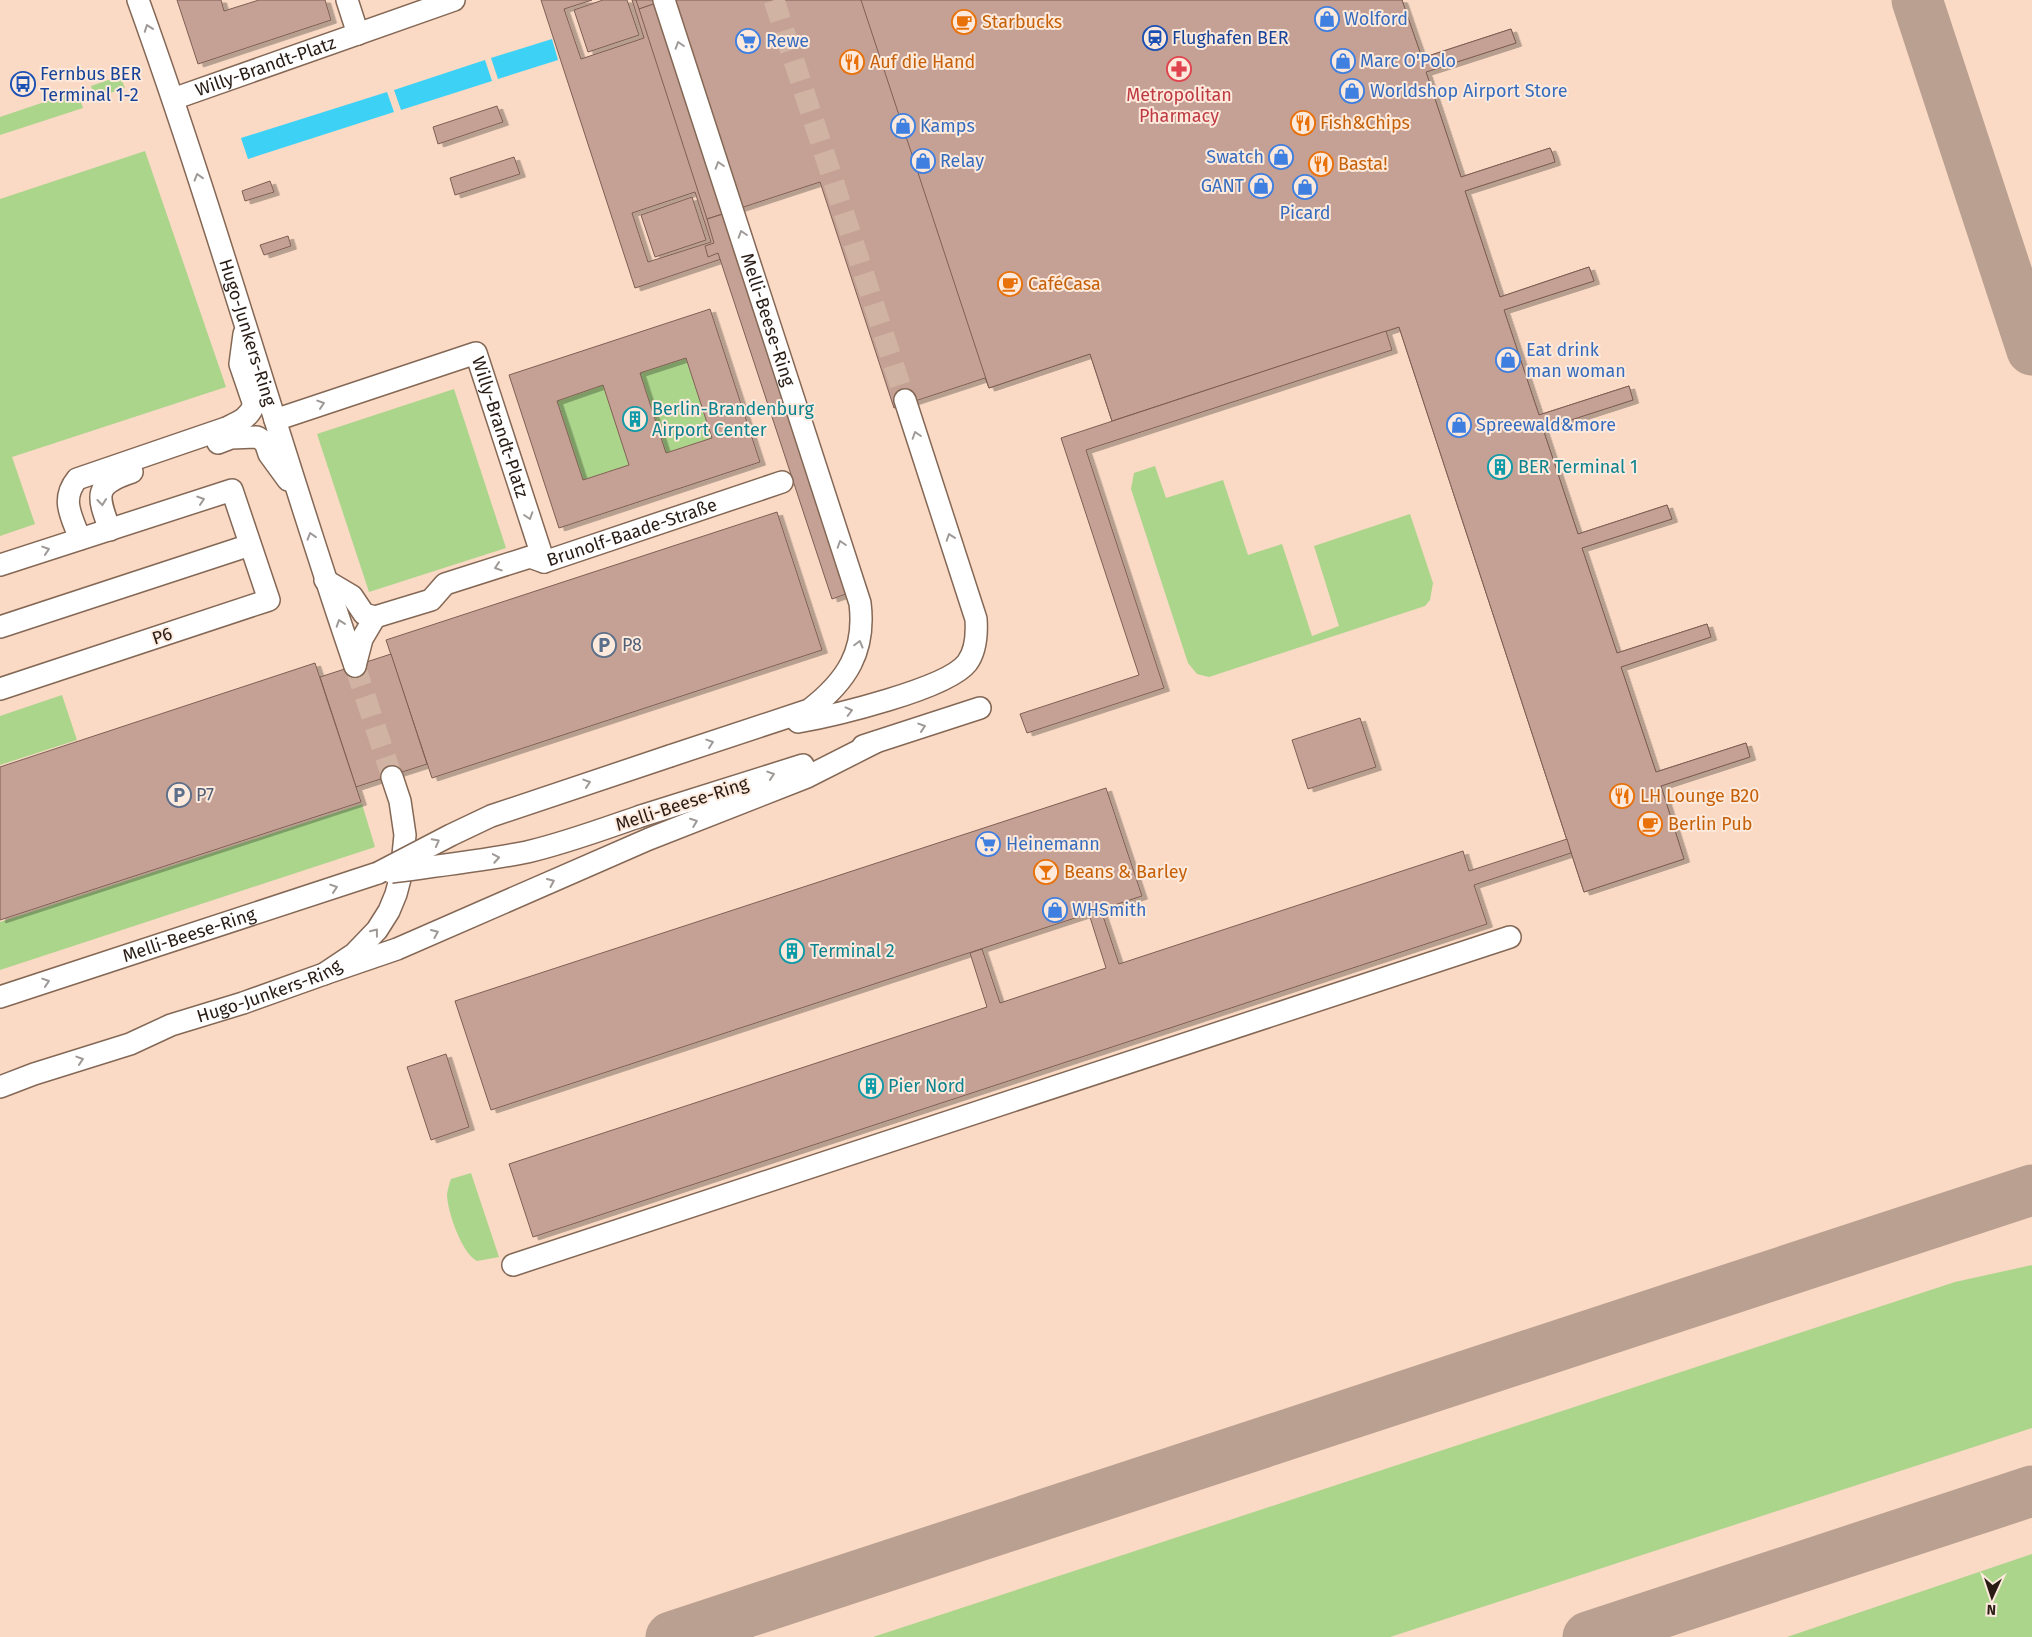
<svg xmlns="http://www.w3.org/2000/svg" width="2032" height="1637" viewBox="0 0 2032 1637" font-family="'Fira Sans',sans-serif">
<style>
.green{fill:#aad58b}
.water{fill:#3dd2f5}
.lines{fill:none;stroke-linecap:round;stroke-linejoin:round}
.taxiway{stroke:#baa090;stroke-width:51}
.building{fill:#c4a194;stroke:#7f5f54;fill-rule:evenodd;filter:url(#shadow)}
.minor-tunnel{stroke:#d0b3a2;stroke-width:21;stroke-dasharray:21 11;stroke-linecap:butt}
.minor-casing{stroke:#846856;stroke-width:24}
.minor{stroke:#fff;stroke-width:21}
.minor-bridge-casing{stroke:#846856;stroke-width:24;stroke-linecap:butt}
.minor-bridge{stroke:#fff;stroke-width:21}
.oneway{stroke:#9e9996}
.labels{text-anchor:middle;stroke-width:4;stroke-linejoin:round;paint-order:stroke}
.shop-label{font-size:18px;fill:#366cbe;stroke:#fdeadd;text-anchor:start}
.food-label{font-size:18px;fill:#c56008;stroke:#fdeadd;text-anchor:start}
.transit-label{font-size:18px;fill:#164399;stroke:#fdeadd;text-anchor:start}
.street-label{font-size:18px;fill:#281c15;stroke:#fdeadd}
.health-label{font-size:18px;fill:#be3a42;stroke:#fdeadd}
.culture-label{font-size:18px;fill:#0d838f;stroke:#fdeadd;text-anchor:start}
.service-label{font-size:18px;fill:#4e5e75;stroke:#fdeadd;text-anchor:start}
</style>
<defs>
<filter id="shadow"><feDropShadow dx="5.5" dy="3" stdDeviation="0" flood-color="#0004"/></filter>
</defs>
<rect width="100%" height="100%" fill="#fad9c5"/>
<g class="green">
<polygon points="120,76 125,88 95,98 91,86"/>
<polygon points="77,91 83,108 0,135 0,117"/>
<polygon points="145,151 226,387 12,457 35,524 0,536 0,199"/>
<polygon points="686,358 712,438 666,453 640,373"/>
<polygon points="603,385 629,465 583,480 557,401"/>
<polygon points="454,389 506,548 369,592 317,434"/>
<polygon points="1155,466 1166,498 1223,480 1248,555 1282,544 1312,636 1339,626 1314,546 1410,514 1433,583 1430,600 1425,606 1209,677 1197,674 1188,663 1131,489 1134,473"/>
<polygon points="62,695 77,740 0,765 0,716"/>
<polygon points="362,804 375,847 0,970 0,922"/>
<path d="M 471,1173 L 499,1257 L 477,1261 C 462,1254 447,1211 447,1194 C 448,1189 449,1184 451,1179 Z"/>
<polygon points="2032,1265 2032,1428 1390,1637 873,1637 1955,1282"/>
<polygon points="2032,1554 2032,1637 1787,1637"/>
</g>
<g class="water">
<polygon points="552,39 558,60 498,79 491,58"/>
<polygon points="485,60 492,81 401,110 394,90"/>
<polygon points="387,92 394,112 248,159 241,138"/>
</g>
<g class="lines">
<g class="taxiway">
<polyline points="1917,0 2032,350"/>
<polyline points="671,1637 2032,1190"/>
<polyline points="1588,1637 2032,1491"/>
</g>
</g>
<g class="building">
<polygon points="177,0 221,0 224,11 259,0 325,0 331,20 198,64"/>
<path d="M 541,0 L 592,0 L 564,9 L 581,59 L 644,38 L 632,0 L 653,0 L 736,254 L 635,288 ZM 695,192 L 711,242 L 648,262 L 632,213 Z"/>
<polygon points="603,0 627,0 639,35 588,52 574,10"/>
<polygon points="636,0 653,0 654,4 639,9"/>
<polygon points="665,0 1402,0 1422,58 1511,29 1516,43 1426,72 1461,177 1550,148 1553,155 1555,162 1465,191 1500,297 1589,267 1594,281 1504,310 1539,415 1629,386 1633,400 1543,429 1578,534 1667,505 1672,519 1582,548 1617,653 1707,624 1711,637 1621,667 1656,772 1746,743 1750,757 1661,786 1684,859 1584,892 1399,327 1112,421 1090,354 989,388 985,378 894,408 820,182 707,219 639,9"/>
<polygon points="861,0 1402,0 1422,58 1511,29 1516,43 1426,72 1461,177 1550,148 1553,155 1555,162 1465,191 1500,297 1589,267 1594,281 1504,310 1539,415 1629,386 1633,400 1543,429 1578,534 1667,505 1672,519 1582,548 1617,653 1707,624 1711,637 1621,667 1656,772 1746,743 1750,757 1661,786 1684,859 1584,892 1399,327 1112,421 1090,354 989,388"/>
<polygon points="497,106 503,122 438,144 433,127"/>
<polygon points="514,157 520,174 455,195 450,178"/>
<polygon points="270,181 274,192 245,201 242,191"/>
<polygon points="692,197 706,240 655,257 641,215"/>
<polygon points="723,214 846,594 832,599 718,253 708,257 705,246 714,243 707,219"/>
<polygon points="288,236 291,246 264,255 260,245"/>
<path d="M 710,309 L 760,462 L 559,528 L 509,375 ZM 686,358 L 712,438 L 666,453 L 640,373 ZM 603,385 L 629,465 L 583,480 L 557,401 Z"/>
<polygon points="1386,331 1392,350 1086,450 1164,688 1027,733 1020,714 1139,675 1061,438"/>
<polygon points="777,512 822,650 432,778 386,640"/>
<polygon points="391,654 427,764 356,787 320,677"/>
<polygon points="315,663 361,802 0,920 0,767"/>
<polygon points="1360,718 1376,767 1308,789 1292,740"/>
<polygon points="1106,788 1142,896 491,1110 455,1001"/>
<polygon points="1567,839 1571,853 1474,885 1487,924 533,1237 509,1164 987,1007 970,953 982,949 1000,1003 1106,968 1089,914 1101,910 1119,964 1463,851 1469,871"/>
<polygon points="446,1054 469,1127 431,1140 407,1067"/>
</g>
<g class="lines">
<g class="minor-tunnel">
<polyline points="774,0 905,400"/>
<polyline points="355,666 392,777"/>
</g>
<defs>
<g id="minor">
<path id="s1" d="M 138,0 C 217,219 279,445 355,666"/>
<polyline points="347,0 358,34"/>
<path id="s2" d="M 664,0 L 860,603 C 866,651 847,681 809,710 L 670,756"/>
<path id="s3" d="M 173,99 L 454,0"/>
<path id="s4" d="M 275,420 L 476,353 L 544,562"/>
<polyline points="218,443 231,438 257,437 265,442 269,454 288,480"/>
<path d="M 110,530 C 97,495 93,485 132,472"/>
<path d="M 80,539 C 72,517 60,500 77,479 L 226,428 C 239,422 248,419 254,405 L 240,364 L 244,334"/>
<polyline points="0,565 232,490 269,600 0,689"/>
<path id="s5" d="M 325,580 L 352,596 L 364,614 L 375,617 L 431,600 L 445,584 L 530,557 L 544,562 L 782,482"/>
<polyline points="0,627 250,545"/>
<polyline points="355,666 362,639 375,617"/>
<path d="M 798,722 C 832,716 947,689 967,663 C 976,651 977,634 976,619 L 905,400"/>
<polyline points="863,746 980,708"/>
<polyline points="641,816 803,765"/>
<polyline points="324,974 397,949 649,839 807,777 876,742"/>
<path id="s6" d="M 0,997 L 378,873"/>
<path id="s7" d="M 0,1087 L 34,1074 L 130,1044 L 171,1025 L 243,1003 L 324,974 L 354,954 L 377,930 L 389,911 L 396,894 L 401,875 L 405,835 L 400,801 L 392,777"/>
<polyline points="513,1265 1510,937"/>
</g>
</defs>
<use href="#minor" class="minor-casing"/>
<use href="#minor" class="minor"/>
<defs>
<g id="minor-bridge">
<path d="M 391,872 C 436,866 482,861 527,852 C 566,843 603,829 641,816"/>
<polyline points="378,873 451,835 491,816 670,756"/>
</g>
</defs>
<use href="#minor-bridge" class="minor-bridge-casing"/>
<use href="#minor-bridge" class="minor-bridge"/>
</g>
<defs><path id="oneway-chevron" d="M-2-3.5L2.5 0L-2 3.5" fill="none" stroke-width="1.6" stroke-linecap="round" stroke-linejoin="round" transform="scale(1.25)"/></defs>
<g class="oneway">
<use href="#oneway-chevron" transform="translate(148 28) rotate(-110)"/>
<use href="#oneway-chevron" transform="translate(679 45) rotate(-108)"/>
<use href="#oneway-chevron" transform="translate(719 165) rotate(-108)"/>
<use href="#oneway-chevron" transform="translate(198 177) rotate(-107)"/>
<use href="#oneway-chevron" transform="translate(742 234) rotate(-108)"/>
<use href="#oneway-chevron" transform="translate(321 404) rotate(-18)"/>
<use href="#oneway-chevron" transform="translate(916 435) rotate(-108)"/>
<use href="#oneway-chevron" transform="translate(201 500) rotate(-18)"/>
<use href="#oneway-chevron" transform="translate(102 502) rotate(84)"/>
<use href="#oneway-chevron" transform="translate(529 516) rotate(72)"/>
<use href="#oneway-chevron" transform="translate(311 536) rotate(-107)"/>
<use href="#oneway-chevron" transform="translate(950 537) rotate(-109)"/>
<use href="#oneway-chevron" transform="translate(841 544) rotate(-108)"/>
<use href="#oneway-chevron" transform="translate(46 550) rotate(-18)"/>
<use href="#oneway-chevron" transform="translate(498 567) rotate(162)"/>
<use href="#oneway-chevron" transform="translate(340 623) rotate(-109)"/>
<use href="#oneway-chevron" transform="translate(859 644) rotate(-75)"/>
<use href="#oneway-chevron" transform="translate(849 711) rotate(-14)"/>
<use href="#oneway-chevron" transform="translate(922 727) rotate(-18)"/>
<use href="#oneway-chevron" transform="translate(710 743) rotate(-19)"/>
<use href="#oneway-chevron" transform="translate(771 775) rotate(-18)"/>
<use href="#oneway-chevron" transform="translate(587 783) rotate(-18)"/>
<use href="#oneway-chevron" transform="translate(694 822) rotate(-21)"/>
<use href="#oneway-chevron" transform="translate(436 842) rotate(-28)"/>
<use href="#oneway-chevron" transform="translate(496 858) rotate(-10)"/>
<use href="#oneway-chevron" transform="translate(551 882) rotate(-24)"/>
<use href="#oneway-chevron" transform="translate(334 888) rotate(-18)"/>
<use href="#oneway-chevron" transform="translate(375 932) rotate(-52)"/>
<use href="#oneway-chevron" transform="translate(435 933) rotate(-23)"/>
<use href="#oneway-chevron" transform="translate(46 982) rotate(-18)"/>
<use href="#oneway-chevron" transform="translate(80 1060) rotate(-18)"/>
</g>
<defs>
<symbol id="shop-ring" viewBox="-11 -11 22 22"><circle r="9.5" fill="#fdeadd" stroke="#3f7fe0" stroke-width="1.5"/><path d="M-5-2.5h2.3a2.7 3.5 0 0 1 5.4 0H5L5.5 6h-11ZM-1.5-2.5h3a1.5 2.3 0 0 0-3 0Z" fill="#3f7fe0"/></symbol>
<symbol id="cafe-ring" viewBox="-11 -11 22 22"><circle r="9.5" fill="#fdeadd" stroke="#e8710a" stroke-width="1.5"/><path d="M-5.5-4.5H6V0H3Q3 3.5 0 3.5H-2.5Q-5.5 3.5-5.5 0ZM3-3.2v2h1.7v-2ZM-6 4.5H4V6H-6Z" fill="#e8710a"/></symbol>
<symbol id="station-ring" viewBox="-11 -11 22 22"><circle r="9.5" fill="#fdeadd" stroke="#1a4fb4" stroke-width="1.5"/><path d="M-3-6H3Q5-6 5-4V2Q5 4 3 4L4.5 6H3L1.5 4h-3L-3 6H-4.5L-3 4Q-5 4-5 2V-4Q-5-6-3-6ZM-3.5-4v3h7v-3ZM-3.5 1v1.5H-2V1ZM2 1v1.5H3.5V1Z" fill="#1a4fb4"/></symbol>
<symbol id="supermarket-ring" viewBox="-11 -11 22 22"><circle r="9.5" fill="#fdeadd" stroke="#3f7fe0" stroke-width="1.5"/><path d="M-6-5.5h2.5l.6 2H6L4.5 2H-2.5L-4.4-4H-6ZM-1.5 3.2a1.3 1.3 0 1 0 .1 0ZM3 3.2a1.3 1.3 0 1 0 .1 0Z" fill="#3f7fe0"/></symbol>
<symbol id="restaurant-ring" viewBox="-11 -11 22 22"><circle r="9.5" fill="#fdeadd" stroke="#e8710a" stroke-width="1.5"/><path d="M-5-6h1v4h1v-4h1v4h1v-4h1v5L-1.5 .5V6h-2V.5L-5-1ZM5-6V6H3V1.5H1.5Q1.5-4 5-6Z" fill="#e8710a"/></symbol>
<symbol id="pharmacy-ring" viewBox="-11 -11 22 22"><circle r="9.5" fill="#fdeadd" stroke="#e0444e" stroke-width="1.5"/><path d="M-2-6h4v4h4v4h-4v4h-4v-4h-4v-4h4Z" fill="#e0444e"/></symbol>
<symbol id="bus-ring" viewBox="-11 -11 22 22"><circle r="9.5" fill="#fdeadd" stroke="#1a4fb4" stroke-width="1.5"/><path d="M-5-6H5V4H4V6H2V4H-2V6H-4V4H-5ZM-3.5-4V0h7V-4ZM-3.5 1.2v1.5H-2V1.2ZM2 1.2v1.5H3.5V1.2Z" fill="#1a4fb4"/></symbol>
<symbol id="building-ring" viewBox="-11 -11 22 22"><circle r="9.5" fill="#fdeadd" stroke="#0f9aa8" stroke-width="1.5"/><path d="M-4-6H4V6H1V3H-1V6H-4ZM-2.5-4.3h1.7v1.8h-1.7ZM.8-4.3h1.7v1.8H.8ZM-2.5-1h1.7V.8h-1.7ZM.8-1h1.7V.8H.8Z" fill="#0f9aa8"/></symbol>
<symbol id="parking-ring" viewBox="-11 -11 22 22"><circle r="9.5" fill="#fdeadd" stroke="#5c6f8a" stroke-width="1.5"/><path d="M-3.5-5.5H1a3.5 3.5 0 0 1 0 7H-1V5.5H-3.5ZM-1-3.4V-.6H.8a1.4 1.4 0 0 0 0-2.8Z" fill="#5c6f8a"/></symbol>
<symbol id="bar-ring" viewBox="-11 -11 22 22"><circle r="9.5" fill="#fdeadd" stroke="#e8710a" stroke-width="1.5"/><path d="M-6-5H6L.8 .8V4.5H3.5V6h-7V4.5H-.8V.8Z" fill="#e8710a"/></symbol>
</defs>
<g fill-rule="evenodd">
<use href="#shop-ring" x="1313" y="5" width="28" height="28"/>
<use href="#cafe-ring" x="950" y="8" width="28" height="28"/>
<use href="#station-ring" x="1141" y="24" width="28" height="28"/>
<use href="#supermarket-ring" x="734" y="27" width="28" height="28"/>
<use href="#shop-ring" x="1329" y="47" width="28" height="28"/>
<use href="#restaurant-ring" x="838" y="48" width="28" height="28"/>
<use href="#pharmacy-ring" x="1165" y="55" width="28" height="28"/>
<use href="#bus-ring" x="9" y="70" width="28" height="28"/>
<use href="#shop-ring" x="1338" y="77" width="28" height="28"/>
<use href="#restaurant-ring" x="1289" y="109" width="28" height="28"/>
<use href="#shop-ring" x="889" y="112" width="28" height="28"/>
<use href="#shop-ring" x="1267" y="143" width="28" height="28"/>
<use href="#shop-ring" x="909" y="147" width="28" height="28"/>
<use href="#restaurant-ring" x="1307" y="150" width="28" height="28"/>
<use href="#shop-ring" x="1247" y="172" width="28" height="28"/>
<use href="#shop-ring" x="1291" y="173" width="28" height="28"/>
<use href="#cafe-ring" x="996" y="270" width="28" height="28"/>
<use href="#shop-ring" x="1494" y="346" width="28" height="28"/>
<use href="#building-ring" x="621" y="405" width="28" height="28"/>
<use href="#shop-ring" x="1445" y="411" width="28" height="28"/>
<use href="#building-ring" x="1486" y="453" width="28" height="28"/>
<use href="#parking-ring" x="590" y="631" width="28" height="28"/>
<use href="#parking-ring" x="165" y="781" width="28" height="28"/>
<use href="#restaurant-ring" x="1608" y="782" width="28" height="28"/>
<use href="#cafe-ring" x="1636" y="810" width="28" height="28"/>
<use href="#supermarket-ring" x="974" y="830" width="28" height="28"/>
<use href="#bar-ring" x="1032" y="858" width="28" height="28"/>
<use href="#shop-ring" x="1041" y="896" width="28" height="28"/>
<use href="#building-ring" x="778" y="937" width="28" height="28"/>
<use href="#building-ring" x="857" y="1072" width="28" height="28"/>
</g>
<g class="labels">
<g class="shop-label">
<text x="1344" y="25">Wolford</text>
<text x="766" y="47">Rewe</text>
<text x="1360" y="67">Marc O'Polo</text>
<text x="1370" y="97">Worldshop Airport Store</text>
<text x="920" y="132">Kamps</text>
<text x="1264" y="163" text-anchor="end">Swatch</text>
<text x="940" y="167">Relay</text>
<text x="1244" y="192" text-anchor="end">GANT</text>
<text x="1305" y="219" text-anchor="middle">Picard</text>
<text x="1526" y="356">Eat drink<tspan x="1526" dy="21">man woman</tspan></text>
<text x="1476" y="431">Spreewald&amp;more</text>
<text x="1006" y="850">Heinemann</text>
<text x="1072" y="916">WHSmith</text>
</g>
<g class="food-label">
<text x="982" y="28">Starbucks</text>
<text x="870" y="68">Auf die Hand</text>
<text x="1320" y="129">Fish&amp;Chips</text>
<text x="1338" y="170">Basta!</text>
<text x="1028" y="290">CaféCasa</text>
<text x="1640" y="802">LH Lounge B20</text>
<text x="1668" y="830">Berlin Pub</text>
<text x="1064" y="878">Beans &amp; Barley</text>
</g>
<g class="transit-label">
<text x="1172" y="44">Flughafen BER</text>
<text x="40" y="80">Fernbus BER<tspan x="40" dy="21">Terminal 1-2</tspan></text>
</g>
<g class="street-label">
<text dy="6" stroke="none"><textPath href="#s3" startOffset="98">Willy-Brandt-Platz</textPath></text>
<text dy="6" stroke="none"><textPath href="#s2" startOffset="336">Melli-Beese-Ring</textPath></text>
<text dy="6" stroke="none"><textPath href="#s1" startOffset="350">Hugo-Junkers-Ring</textPath></text>
<text dy="6" stroke="none"><textPath href="#s4" startOffset="290">Willy-Brandt-Platz</textPath></text>
<text dy="6" stroke="none"><textPath href="#s5" startOffset="341">Brunolf-Baade-Straße</textPath></text>
<text transform="translate(162 636) rotate(-18)" y="6">P6</text>
<text transform="translate(682 804) rotate(-18)" y="6">Melli-Beese-Ring</text>
<text dy="6" stroke="none"><textPath href="#s6" startOffset="199">Melli-Beese-Ring</textPath></text>
<text dy="6" stroke="none"><textPath href="#s7" startOffset="286">Hugo-Junkers-Ring</textPath></text>
</g>
<g class="health-label">
<text x="1179" y="101">Metropolitan<tspan x="1179" dy="21">Pharmacy</tspan></text>
</g>
<g class="culture-label">
<text x="652" y="415">Berlin-Brandenburg<tspan x="652" dy="21">Airport Center</tspan></text>
<text x="1518" y="473">BER Terminal 1</text>
<text x="810" y="957">Terminal 2</text>
<text x="888" y="1092">Pier Nord</text>
</g>
<g class="service-label">
<text x="622" y="651">P8</text>
<text x="196" y="801">P7</text>
</g>
</g>
<g transform="translate(1992 1597) rotate(183)" stroke="#fdeadd" stroke-width="4" paint-order="stroke">
<path d="M0-4L9 19L0 12L-9 19Z" fill="#281c15"/>
<text y="-8" font-size="14" font-weight="bold" text-anchor="middle" fill="#281c15">N</text>
</g>
</svg>
